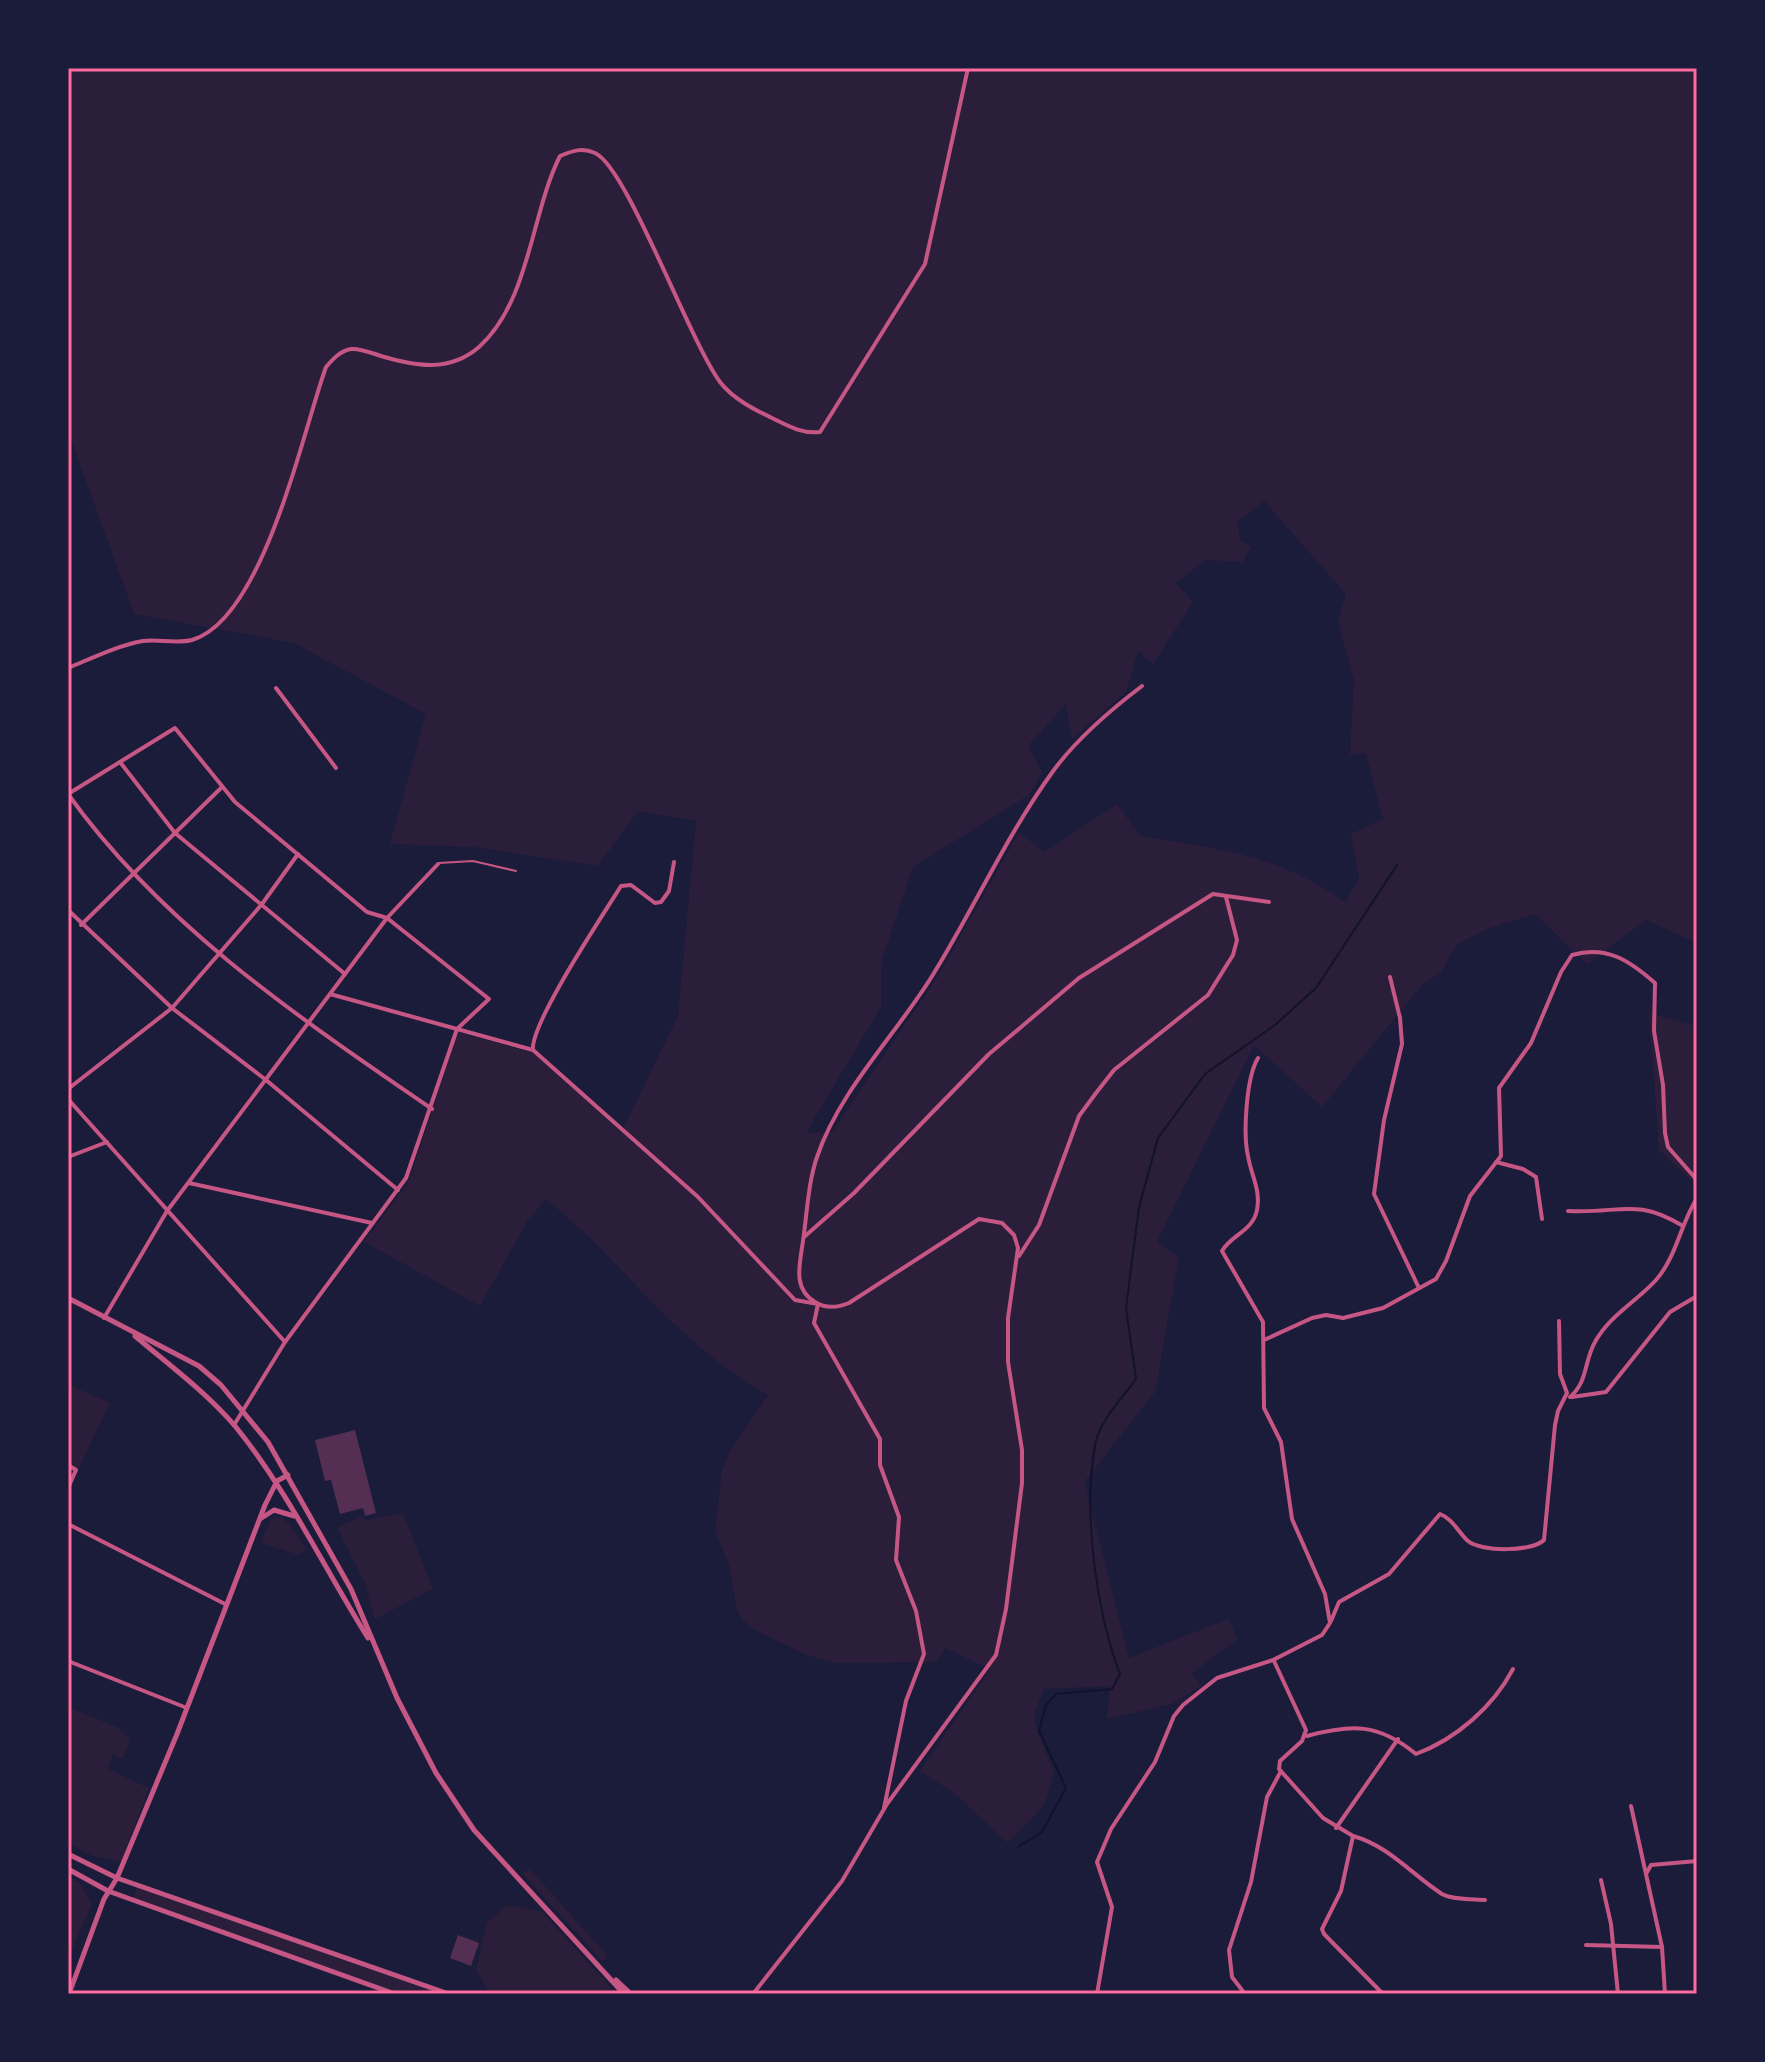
<svg xmlns="http://www.w3.org/2000/svg" width="1765" height="2062" viewBox="0 0 1765 2062" font-family="'Libre Baskerville',serif">
<style>
.green{fill:#2a1e3b;fill-rule:evenodd}
.lines{fill:none;stroke-linecap:round;stroke-linejoin:round}
.stream{stroke:#12122b;stroke-width:2}
.building{fill:#542f53}
.service{stroke:#c65784;stroke-width:2}
.minor{stroke:#c65784;stroke-width:4}
.tertiary{stroke:#c65784;stroke-width:5}
.neatline{fill:none;stroke:#ff6b9d;stroke-width:3}
</style>
<rect width="100%" height="100%" fill="#1b1b3a"/>
<g class="green">
<path d="M 68,68 L 1697,68 L 1697,943 L 1646,920 L 1587,964 L 1535,914 L 1487,929 L 1457,944 L 1441,972 L 1421,986 L 1322,1107 L 1254,1045 L 1157,1242 L 1179,1257 L 1155,1392 L 1084,1482 L 1129,1658 L 1228,1619 L 1238,1639 L 1192,1673 L 1202,1686 L 1172,1704 L 1107,1719 L 1110,1686 L 1044,1689 L 1035,1712 L 1036,1729 L 1054,1772 L 1045,1804 L 1008,1843 L 954,1793 L 920,1771 L 990,1669 L 945,1648 L 937,1662 L 837,1663 L 806,1655 L 749,1627 L 737,1611 L 729,1565 L 715,1531 L 722,1471 L 730,1451 L 768,1395 C 678,1346 623,1261 546,1199 L 528,1220 L 480,1306 L 364,1242 L 409,1181 L 458,1032 L 533,1053 L 622,1131 L 678,1016 L 696,821 L 638,811 L 598,866 L 473,847 L 390,844 L 426,714 L 294,643 L 134,614 L 68,431 ZM 1264,501 L 1346,594 L 1338,622 L 1354,680 L 1350,755 L 1366,753 L 1383,819 L 1351,834 L 1359,879 L 1345,902 C 1278,854 1219,849 1140,836 L 1117,804 L 1044,852 L 1019,832 L 938,976 L 831,1133 L 806,1133 L 881,1007 L 882,960 L 913,867 L 1029,795 L 1042,772 L 1028,746 L 1066,704 L 1072,739 L 1126,692 L 1138,651 L 1153,664 L 1193,602 L 1176,583 L 1205,560 L 1243,562 L 1251,546 L 1240,541 L 1237,522 Z"/>
<polygon points="1649,1013 1697,1026 1697,1186 1659,1150"/>
<polygon points="68,1384 110,1403 68,1490"/>
<polygon points="403,1513 433,1589 375,1619 364,1581 337,1527 363,1516 365,1520"/>
<polygon points="283,1517 307,1549 299,1555 261,1543 271,1518"/>
<polygon points="68,1707 119,1728 130,1740 123,1759 113,1755 108,1769 149,1788 121,1862 93,1856 68,1843"/>
<polygon points="530,1869 606,1954 606,1960 601,1960 522,1873"/>
<polygon points="68,1876 80,1883 92,1904 68,1959"/>
<polygon points="137,1885 449,1994 397,1994 133,1900"/>
<polygon points="508,1905 542,1912 617,1994 490,1994 476,1970 487,1922"/>
</g>
<g class="lines">
<path class="stream" d="M 1018,1847 L 1042,1832 L 1066,1788 L 1039,1731 L 1046,1705 L 1056,1694 L 1112,1689 L 1120,1674 C 1096,1611 1082,1508 1096,1441 C 1100,1421 1124,1396 1136,1379 L 1126,1308 L 1139,1207 L 1158,1138 L 1205,1074 L 1275,1025 L 1316,988 L 1397,865"/>
</g>
<g class="building">
<polygon points="355,1430 376,1513 365,1516 363,1508 340,1514 331,1480 325,1481 315,1440"/>
<polygon points="458,1935 479,1943 471,1966 450,1958"/>
</g>
<g class="lines">
<polyline class="service" points="439,863 473,861 516,871"/>
<g class="minor">
<path d="M 68,668 C 90,659 119,645 143,641 C 158,639 176,644 192,640 C 264,619 303,430 326,367 C 333,359 340,351 351,349 C 359,348 372,353 381,356 C 415,366 449,373 479,347 C 530,301 531,213 560,156 C 572,151 582,147 595,153 C 627,167 689,340 720,382 C 733,399 755,410 774,419 C 790,427 803,434 820,432 L 925,264 L 968,68"/>
<polyline points="276,688 336,768"/>
<polyline points="120,762 175,833 345,974"/>
<polyline points="68,794 175,728 235,802 367,912 387,918 489,999 457,1029 406,1178 285,1342 234,1425"/>
<path d="M 68,794 C 163,927 300,1018 432,1109"/>
<polyline points="68,910 172,1008 266,1080 398,1190"/>
<polyline points="81,925 221,788"/>
<polyline points="1390,977 1400,1018 1402,1044 1384,1120 1374,1194 1419,1288"/>
<polyline points="330,994 533,1050 698,1197 795,1300 818,1304 814,1323 880,1439 880,1465 899,1517 896,1560 916,1611 924,1654 906,1701 884,1808"/>
<path d="M 533,1050 C 530,1024 603,915 621,886 L 631,885 L 655,903 L 661,902 L 669,891 L 674,862"/>
<polyline points="68,1089 172,1008 262,904 298,854"/>
<polyline points="68,1099 285,1342"/>
<polyline points="68,1157 107,1142"/>
<polyline points="1496,1162 1523,1169 1536,1177 1542,1219"/>
<polyline points="189,1183 372,1223"/>
<path d="M 1568,1211 C 1620,1214 1635,1197 1683,1226"/>
<polyline points="804,1237 854,1193 989,1054 1027,1022 1079,978 1213,894 1269,902"/>
<polyline points="1019,1256 1039,1225 1079,1116 1096,1093 1114,1070 1208,995 1233,955 1237,940 1226,897"/>
<polyline points="104,1318 167,1211 387,918 438,864"/>
<path d="M 1264,1340 L 1312,1318 L 1326,1315 L 1343,1318 L 1383,1308 L 1436,1279 L 1446,1261 L 1470,1196 L 1501,1156 L 1499,1088 L 1531,1043 L 1561,972 L 1572,955 C 1607,945 1630,961 1655,983 L 1654,1031 L 1663,1085 L 1665,1133 L 1668,1147 L 1697,1180"/>
<path d="M 1570,1397 C 1588,1382 1584,1361 1595,1342 C 1609,1316 1636,1302 1656,1280 C 1677,1256 1680,1225 1697,1198"/>
<polyline points="1572,1397 1606,1392 1670,1312 1697,1296"/>
<polyline points="68,1465 76,1470 68,1488"/>
<polyline points="68,1524 227,1605"/>
<path d="M 1331,1621 L 1339,1602 L 1389,1574 L 1440,1514 C 1453,1519 1458,1532 1468,1541 C 1481,1552 1532,1552 1544,1540 L 1555,1425 L 1558,1411 L 1567,1393 L 1560,1374 L 1559,1321"/>
<polyline points="68,1661 187,1708"/>
<polyline points="1274,1661 1306,1730 1302,1741 1280,1761 1279,1769 1323,1818 1353,1836 1341,1891 1322,1929 1324,1934 1383,1994"/>
<path d="M 1307,1736 C 1352,1724 1378,1723 1416,1754 C 1456,1739 1493,1707 1513,1669"/>
<polyline points="1631,1806 1662,1947 1665,1994"/>
<polyline points="1336,1828 1398,1739"/>
<path d="M 1353,1836 C 1389,1846 1411,1874 1442,1894 C 1453,1900 1472,1899 1485,1900"/>
<polyline points="1646,1874 1651,1865 1697,1861"/>
<polyline points="1601,1880 1611,1924 1618,1994"/>
<polyline points="1586,1945 1662,1947"/>
<path d="M 753,1994 L 842,1881 L 887,1804 L 996,1655 L 1006,1609 L 1022,1483 L 1022,1450 L 1008,1362 L 1008,1318 L 1018,1248 L 1014,1235 L 1002,1223 L 979,1219 L 849,1303 C 837,1308 826,1309 815,1302 C 792,1289 800,1263 803,1241 C 807,1214 808,1183 817,1157 C 840,1089 897,1034 934,973 C 974,908 1006,837 1051,774 C 1075,740 1109,711 1142,686"/>
<path d="M 1097,1994 L 1112,1907 L 1097,1862 L 1111,1829 L 1155,1762 L 1174,1716 L 1183,1705 L 1217,1678 L 1273,1660 L 1322,1635 L 1330,1623 L 1325,1594 L 1292,1519 L 1281,1442 L 1264,1408 L 1263,1322 L 1222,1251 C 1231,1235 1253,1231 1257,1210 C 1261,1190 1251,1175 1248,1156 C 1243,1134 1246,1078 1258,1058"/>
<polyline points="1245,1994 1232,1977 1229,1950 1251,1882 1267,1797 1281,1771"/>
</g>
<g class="tertiary">
<polyline points="68,1298 199,1366 221,1385 268,1442 351,1589 397,1698 436,1773 474,1830 624,1994"/>
<path d="M 135,1336 C 169,1365 206,1392 235,1426 C 288,1491 324,1568 368,1638"/>
<polyline points="260,1519 274,1510 294,1516"/>
<polyline points="68,1854 117,1878 449,1994"/>
<polyline points="68,1869 108,1891 395,1994"/>
<polyline points="616,1980 631,1994"/>
<polyline points="69,1994 104,1899 117,1878 177,1734 265,1505 277,1481 288,1475"/>
</g>
</g>
<rect width="1765" height="2062" fill="none" stroke="#1b1b3a" stroke-width="140"/>
<rect x="70" y="70" width="1625" height="1922" class="neatline"/>
</svg>
